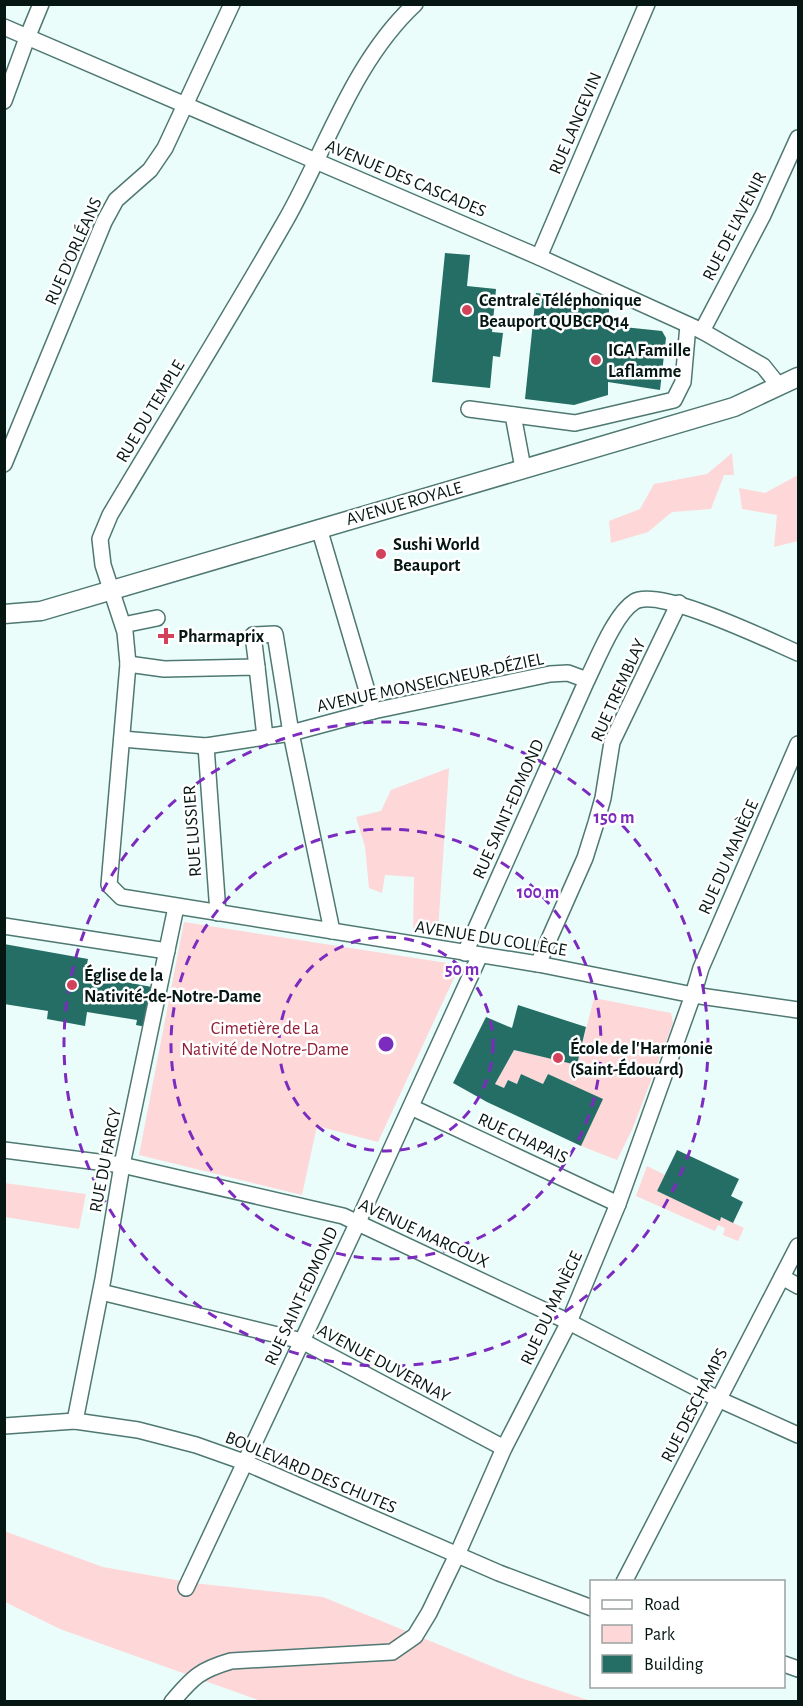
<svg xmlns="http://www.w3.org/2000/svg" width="803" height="1706" viewBox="0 0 803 1706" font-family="'Alegreya Sans',sans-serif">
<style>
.green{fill:#fed7d9}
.building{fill:#256e65}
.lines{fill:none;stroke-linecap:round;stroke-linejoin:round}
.minor-casing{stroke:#4e7871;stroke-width:18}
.major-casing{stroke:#4e7871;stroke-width:21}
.minor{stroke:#fff;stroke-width:15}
.major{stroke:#fff;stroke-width:18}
.ring{fill:none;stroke:#7b2cbf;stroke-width:3;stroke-dasharray:10 8}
.poi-dot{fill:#d2425b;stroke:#fff;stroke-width:2}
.labels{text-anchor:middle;stroke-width:5;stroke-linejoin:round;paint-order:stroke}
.street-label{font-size:18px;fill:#051613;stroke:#fff}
.poi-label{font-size:18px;font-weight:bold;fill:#051613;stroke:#fff;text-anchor:start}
.park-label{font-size:18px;fill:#911c36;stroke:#fff}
.centre{fill:#7b2cbf;stroke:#fff;stroke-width:3}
.ring-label{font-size:18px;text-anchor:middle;font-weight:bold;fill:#7b2cbf;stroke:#fff;stroke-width:5;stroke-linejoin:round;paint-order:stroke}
</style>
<rect width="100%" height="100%" fill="#ebfdfa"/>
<g class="green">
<polygon points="732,453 734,475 724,475 711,509 672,512 648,532 611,543 609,521 640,509 654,484 707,474"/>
<polygon points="798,475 798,541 774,547 777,515 742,509 739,488 765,493"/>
<polygon points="449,768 438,931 413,929 414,877 385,875 382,893 369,888 365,847 356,817 381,811 391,790"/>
<polygon points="184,922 460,965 378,1142 317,1126 302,1195 139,1155"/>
<polygon points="594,998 671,1013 673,1023 632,1130 617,1160 581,1146 602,1099 548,1074 543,1084 521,1074 517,1084 508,1080 504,1088 495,1084 514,1050 577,1064"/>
<polygon points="647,1166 665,1175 657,1191 720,1220 721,1217 744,1228 738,1241 723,1235 725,1228 718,1225 715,1231 636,1196"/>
<polygon points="4,1183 86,1194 79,1229 5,1217"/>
<polygon points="4,1531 103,1567 193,1583 323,1597 518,1677 591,1701 261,1701 60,1629 5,1602"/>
</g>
<g class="building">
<polygon points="445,253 470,255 467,286 496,289 492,332 503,333 500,357 493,356 490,388 432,382"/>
<polygon points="536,293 575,298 581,302 584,297 609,303 609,316 615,316 614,326 662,331 666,338 660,390 608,382 608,395 574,405 525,399"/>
<polygon points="4,944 88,959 86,969 114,974 115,970 127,972 125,982 152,987 146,1027 136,1025 137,1020 87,1012 85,1026 47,1019 48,1011 4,1004"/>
<polygon points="518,1005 586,1027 577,1065 514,1050 495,1084 504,1088 508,1080 517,1084 521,1074 543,1084 548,1074 603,1099 581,1146 487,1102 453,1083 486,1017 512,1028"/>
<polygon points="677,1150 739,1179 731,1196 743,1202 733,1223 721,1217 720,1221 657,1191"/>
</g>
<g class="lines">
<defs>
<g id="minor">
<path d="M 415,4 C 353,62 327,147 287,218 C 230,318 169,416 110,515 L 100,539 L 103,565 L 125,632 L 128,664 L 109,885 L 121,897 L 538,964 L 693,995 L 798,1010"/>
<polyline points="4,27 539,257 702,331 763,366 779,386"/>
<polyline points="4,101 27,38 41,4"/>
<polyline points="539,257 647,4"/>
<polyline points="702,331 763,215 798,138"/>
<polyline points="469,409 575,423 674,400 683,382 688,325"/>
<polyline points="513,415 523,468"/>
<polyline points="4,464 104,222 116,200 150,170 165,148 232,4"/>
<polyline points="319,528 373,711"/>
<polyline points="123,625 157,618"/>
<polyline points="128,664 164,669 257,667 265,737"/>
<polyline points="257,667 253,635 275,634 291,733 332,931"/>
<path d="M 122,739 L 206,746 L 291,733 L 373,711 L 550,674 L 568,673 L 587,680 C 597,660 615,614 634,602 C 658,586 770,641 798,653"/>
<polyline points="206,746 218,913"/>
<polyline points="4,926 167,951"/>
<polyline points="465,953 587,680"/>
<polyline points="538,964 585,858 596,823 603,798 612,742 679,603"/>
<polyline points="411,1107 618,1204"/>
<polyline points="4,1150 122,1165 343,1216 569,1322 718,1399 798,1435"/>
<polyline points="782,1277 798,1286"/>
<polyline points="101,1292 302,1341 504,1448"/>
<polyline points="75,1421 103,1279 122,1165 176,907"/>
<polyline points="4,1426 75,1421 138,1430 196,1445 244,1462 499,1573 592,1608"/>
<polyline points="624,1582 798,1246"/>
<polyline points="186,1588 357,1224 480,955"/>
<polyline points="784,1664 798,1669"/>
<path d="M 172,1702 C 193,1677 200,1670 231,1661 L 392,1652 L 415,1636 L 429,1613 L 457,1555 L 504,1448 L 569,1322 L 618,1204 L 693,995 L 701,968 L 798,744"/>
</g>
<polyline id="major" points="4,614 41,611 734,407 798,377"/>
</defs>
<use href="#minor" class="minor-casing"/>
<use href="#major" class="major-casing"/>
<use href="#minor" class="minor"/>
<use href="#major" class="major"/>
</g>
<g class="ring">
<circle cx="386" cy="1044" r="107"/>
<circle cx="386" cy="1044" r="215"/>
<circle cx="386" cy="1044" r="322"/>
</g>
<g class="poi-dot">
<circle cx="467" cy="310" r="6"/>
<circle cx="596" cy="360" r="6"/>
<circle cx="381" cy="554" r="6"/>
<path d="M163 627h6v6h6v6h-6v6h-6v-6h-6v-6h6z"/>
<circle cx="72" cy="985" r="6"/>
<circle cx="558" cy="1058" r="6"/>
</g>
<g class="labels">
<g class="street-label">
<text transform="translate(575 123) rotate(-67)" y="6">RUE LANGEVIN</text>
<text transform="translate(406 178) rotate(23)" y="6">AVENUE DES CASCADES</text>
<text transform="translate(734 226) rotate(-63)" y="6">RUE DE L'AVENIR</text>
<text transform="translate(73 251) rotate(-66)" y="6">RUE D'ORLÉANS</text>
<text transform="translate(150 411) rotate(-59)" y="6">RUE DU TEMPLE</text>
<text transform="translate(404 503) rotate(-16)" y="6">AVENUE ROYALE</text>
<text transform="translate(430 682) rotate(-12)" y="6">AVENUE MONSEIGNEUR-DÉZIEL</text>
<text transform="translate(618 690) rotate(-66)" y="6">RUE TREMBLAY</text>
<text transform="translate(508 809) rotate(-66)" y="6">RUE SAINT-EDMOND</text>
<text transform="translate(192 831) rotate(-94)" y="6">RUE LUSSIER</text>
<text transform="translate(728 857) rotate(-66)" y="6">RUE DU MANÈGE</text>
<text transform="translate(491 938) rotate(9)" y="6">AVENUE DU COLLÈGE</text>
<text transform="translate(523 1138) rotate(25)" y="6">RUE CHAPAIS</text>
<text transform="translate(105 1160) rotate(-79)" y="6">RUE DU FARGY</text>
<text transform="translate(424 1233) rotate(25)" y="6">AVENUE MARCOUX</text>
<text transform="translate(301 1296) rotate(-65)" y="6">RUE SAINT-EDMOND</text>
<text transform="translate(551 1308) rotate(-65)" y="6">RUE DU MANÈGE</text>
<text transform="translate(384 1363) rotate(28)" y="6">AVENUE DUVERNAY</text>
<text transform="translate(694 1405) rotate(-63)" y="6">RUE DESCHAMPS</text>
<text transform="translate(311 1472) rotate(23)" y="6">BOULEVARD DES CHUTES</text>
</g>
<g class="poi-label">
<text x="479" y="306">Centrale Téléphonique<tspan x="479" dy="21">Beauport QUBCPQ14</tspan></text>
<text x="608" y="356">IGA Famille<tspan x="608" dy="21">Laflamme</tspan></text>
<text x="393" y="550">Sushi World<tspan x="393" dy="21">Beauport</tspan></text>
<text x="178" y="642">Pharmaprix</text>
<text x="84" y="981">Église de la<tspan x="84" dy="21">Nativité-de-Notre-Dame</tspan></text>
<text x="570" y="1054">École de l'Harmonie<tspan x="570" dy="21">(Saint-Édouard)</tspan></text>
</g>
<g class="park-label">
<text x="265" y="1034">Cimetière de La<tspan x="265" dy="21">Nativité de Notre-Dame</tspan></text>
</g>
</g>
<circle cx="386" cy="1044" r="9" class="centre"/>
<g class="ring-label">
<text x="614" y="823">150 m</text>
<text x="538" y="898">100 m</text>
<text x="462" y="975">50 m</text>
</g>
<rect width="803" height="1706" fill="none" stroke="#051613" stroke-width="12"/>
<rect x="590" y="1580" width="195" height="108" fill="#ffffff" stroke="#9ba2a1" stroke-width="1.5"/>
<rect x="602" y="1600" width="30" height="9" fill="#ffffff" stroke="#9ba2a1" stroke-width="1.5"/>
<text x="644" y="1610" font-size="18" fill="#051613">Road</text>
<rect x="602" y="1625" width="30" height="18" fill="#fed7d9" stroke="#9ba2a1" stroke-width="1.5"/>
<text x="644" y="1640" font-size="18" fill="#051613">Park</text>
<rect x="602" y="1655" width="30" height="18" fill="#256e65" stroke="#9ba2a1" stroke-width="1.5"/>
<text x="644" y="1670" font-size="18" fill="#051613">Building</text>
</svg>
